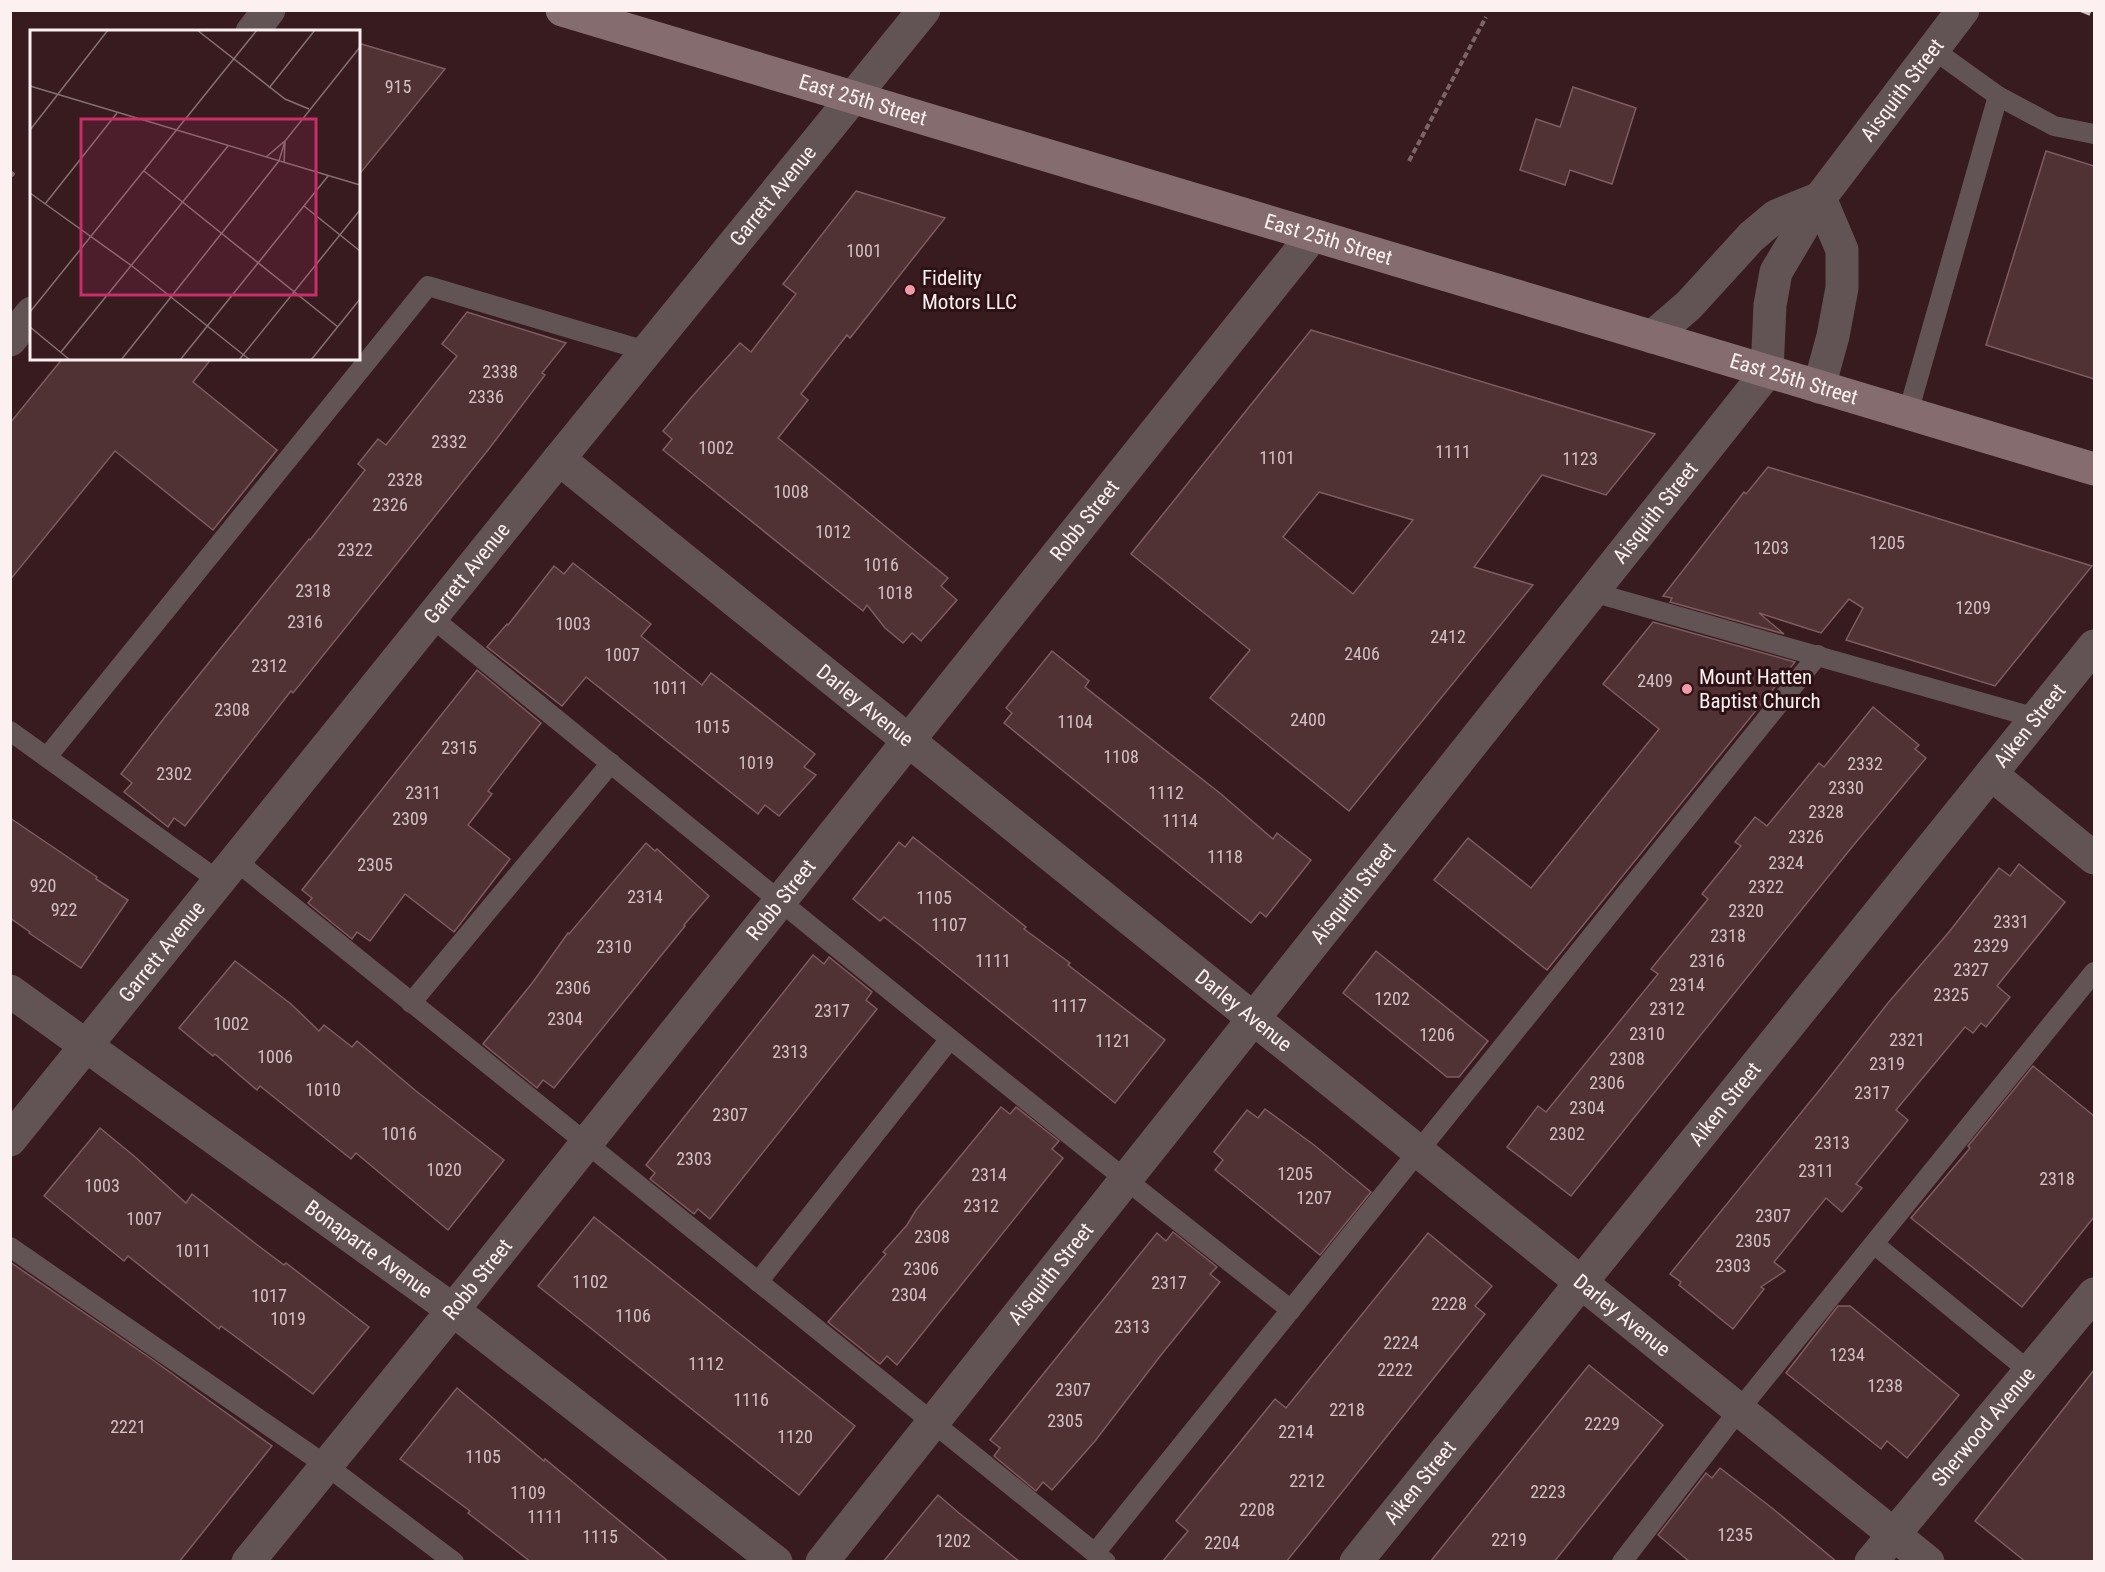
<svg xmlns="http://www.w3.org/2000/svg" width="2105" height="1572" viewBox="0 0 2105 1572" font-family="'Roboto Condensed',sans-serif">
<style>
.building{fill:#503134;stroke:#7f5c60;stroke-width:1.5;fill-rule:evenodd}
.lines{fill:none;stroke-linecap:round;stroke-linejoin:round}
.path{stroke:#7b6568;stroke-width:4;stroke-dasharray:6 3;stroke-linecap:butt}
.service{stroke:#625354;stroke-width:20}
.minor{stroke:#625354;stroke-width:33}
.secondary{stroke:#856c6f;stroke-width:33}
.rail{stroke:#cfbfc0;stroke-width:4.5;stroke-dasharray:10 10;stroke-linecap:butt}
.poi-dot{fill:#f49aa5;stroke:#2d1115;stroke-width:2}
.labels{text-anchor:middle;stroke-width:6;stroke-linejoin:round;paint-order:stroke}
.number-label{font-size:18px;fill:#d2c0c2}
.street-label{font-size:21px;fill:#fdf0f1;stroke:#2d1115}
.poi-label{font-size:21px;fill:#fdf0f1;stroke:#2d1115;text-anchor:start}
.inset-road{fill:none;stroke:#867073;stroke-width:1.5}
.view{fill:#c82e6a;fill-opacity:0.15;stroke:#c82e6a;stroke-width:3}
.inset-edge{fill:none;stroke:#fdf0f1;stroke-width:3}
</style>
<rect width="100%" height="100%" fill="#371b1f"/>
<g class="building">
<polygon points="358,43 445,69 358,176"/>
<polygon points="1573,87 1636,108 1612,184 1570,170 1565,185 1520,170 1536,119 1560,127"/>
<polygon points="2046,151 2094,166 2094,379 1986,345"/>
<polygon points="856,191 945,218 850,338 847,335 801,394 808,400 778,438 948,578 941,586 957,600 921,641 912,633 903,643 885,628 867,605 863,611 663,450 672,439 663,431 690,399 740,343 751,352 796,294 783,284"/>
<polygon points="467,312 566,343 542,373 545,375 488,450 293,693 291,691 185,826 174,818 168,827 124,792 132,783 121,774 165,717 309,539 310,540 365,470 358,464 378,439 386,445 457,356 442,344"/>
<path d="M 1311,330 L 1655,434 L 1606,495 L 1542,475 L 1474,567 L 1533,585 L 1349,811 L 1210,698 L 1250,650 L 1131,554 ZM 1319,492 L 1413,520 L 1353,594 L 1283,537 Z"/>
<polygon points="63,358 212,358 193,382 277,450 213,530 115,451 10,580 10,423"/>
<polygon points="1768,467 1881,501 2092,566 1995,686 1846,640 1863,608 1849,599 1821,633 1759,613 1784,634 1670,602 1672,598 1663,596 1744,492 1746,494"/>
<polygon points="573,563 651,624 641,636 702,685 711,673 815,754 804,767 816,775 779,816 765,805 758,814 586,677 562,706 487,647 507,624 508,625 554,566 564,574"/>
<polygon points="1653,622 1795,662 1547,970 1434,880 1468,838 1531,888 1659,729 1603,684"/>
<polygon points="1052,651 1089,681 1085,687 1221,794 1273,839 1277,833 1311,860 1266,917 1260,912 1251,923 1004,723 1012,713 1006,708"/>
<polygon points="477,670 541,723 488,791 492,794 468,825 510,859 454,932 405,894 370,941 357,932 352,939 308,903 312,898 302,890"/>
<polygon points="1873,707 1919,745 1915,749 1926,758 1852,847 1571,1196 1507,1147 1538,1106 1546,1112 1658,974 1651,969 1708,899 1702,894 1741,846 1735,842 1755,817 1767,826 1819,763 1824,767"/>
<polygon points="10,818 97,877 96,879 128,900 81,968 29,933 30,932 10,918"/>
<polygon points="913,837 1026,927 1024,929 1070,963 1068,965 1165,1040 1115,1103 916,942 884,917 880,921 853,899 899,842 905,847"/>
<polygon points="646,843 655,851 657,849 709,896 684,925 685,926 554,1088 543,1080 537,1088 483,1044 533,982 568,933 569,934"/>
<polygon points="2019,864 2065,902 1997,986 2010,997 1986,1027 1981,1023 1973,1033 1965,1027 1896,1110 1908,1120 1856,1184 1862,1188 1842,1212 1826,1198 1774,1262 1785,1271 1761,1287 1764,1289 1733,1329 1679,1285 1681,1282 1670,1274 1822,1087 1888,1003 1949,932 1999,868 2010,876"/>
<polygon points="1376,951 1488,1041 1459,1077 1447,1077 1343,993"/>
<polygon points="813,955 824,964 829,957 872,992 866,1000 877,1009 710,1219 698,1209 694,1214 650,1179 655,1173 646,1165"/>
<polygon points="235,961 291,1004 319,1031 324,1025 352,1047 357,1041 416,1091 504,1160 448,1230 356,1153 351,1159 260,1086 257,1090 215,1054 213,1056 179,1028"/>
<polygon points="2033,1066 2094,1116 2094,1217 2022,1307 1911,1218 1970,1148 1968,1146"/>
<polygon points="1001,1107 1010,1114 1016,1107 1059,1141 1052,1149 1063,1158 897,1365 887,1356 880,1364 828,1322 886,1254 883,1252 907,1225 916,1210"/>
<polygon points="1265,1109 1314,1145 1371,1192 1320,1255 1215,1170 1223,1160 1214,1152 1247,1110 1258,1118"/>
<polygon points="100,1128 134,1156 186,1203 192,1194 256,1244 284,1265 286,1263 369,1327 313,1394 221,1326 219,1329 128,1256 124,1261 44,1196"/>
<polygon points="594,1217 855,1426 799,1495 538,1286"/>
<polygon points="1173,1232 1217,1267 1210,1274 1220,1282 1161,1355 1095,1441 1052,1490 1043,1482 1036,1491 994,1456 1000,1448 990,1440 1157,1233 1166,1241"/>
<polygon points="1428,1233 1492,1286 1475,1306 1485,1314 1286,1562 1162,1562 1188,1531 1176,1521 1275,1399 1286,1408"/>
<polygon points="10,1262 153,1360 272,1446 179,1562 10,1562"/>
<polygon points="1838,1306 1850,1306 1959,1395 1907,1458 1887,1441 1881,1449 1786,1373"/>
<polygon points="1589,1365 1663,1425 1554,1562 1430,1562"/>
<polygon points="2094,1370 2094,1562 2026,1562 1975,1521"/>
<polygon points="457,1388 544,1461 545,1459 669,1562 531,1562 468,1513 470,1511 400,1459"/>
<polygon points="1720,1468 1772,1508 1837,1562 1690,1562 1658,1535 1706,1473 1712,1478"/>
<polygon points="938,1495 959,1513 1020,1562 883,1562"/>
</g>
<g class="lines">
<g class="path">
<polyline points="1409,161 1486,17"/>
<polyline points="10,172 13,174 10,177"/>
</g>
<g class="service">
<polyline points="1998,96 2054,126 2094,134"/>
<polyline points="1908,413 1998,96 1934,50"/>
<polyline points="1592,592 2036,718"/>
<path d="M 431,617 C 717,850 1001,1083 1291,1310"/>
<polyline points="10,731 219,881"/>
<polyline points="47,757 428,286 646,351"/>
<polyline points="235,860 1106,1562"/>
<polyline points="411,1003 611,763"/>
<polyline points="1874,1244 2029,1371"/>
<polyline points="10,1247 327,1466 454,1562"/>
<polyline points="758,1282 950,1039"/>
<polyline points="1095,1553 1818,655"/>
<polyline points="1622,1562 1739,1410 2094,972"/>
</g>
<g class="minor">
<polyline points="252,32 269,10"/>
<polyline points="1652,337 1689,305 1751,237 1776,216 1820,198 1842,250 1842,288 1833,336 1819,387"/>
<polyline points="10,340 32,313"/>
<path id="s1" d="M 559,459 L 1928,1562"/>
<polyline points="1991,774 2094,858"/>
<path id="s2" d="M 10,991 L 453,1310 L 776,1562"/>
<path id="s3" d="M 10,1140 L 559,459 L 924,10"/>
<path id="s4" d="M 248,1562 L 453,1310 L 1313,235"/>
<path id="s5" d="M 822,1562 L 1767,372 L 1770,305 L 1776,272 L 1820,198 L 1963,10"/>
<path id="s6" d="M 1356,1562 L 2094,646"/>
<path id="s7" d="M 1871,1562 L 2094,1294"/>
</g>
<path class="secondary" id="s8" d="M 562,10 L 2094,469"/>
<polyline class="rail" points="2081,10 2094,15"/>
</g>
<g class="poi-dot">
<circle cx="910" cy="290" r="6"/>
<circle cx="1687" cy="689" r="6"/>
</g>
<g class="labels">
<g class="number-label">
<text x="398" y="93">915</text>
<text x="864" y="257">1001</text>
<text x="500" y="378">2338</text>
<text x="486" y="403">2336</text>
<text x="449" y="448">2332</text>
<text x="716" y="454">1002</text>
<text x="1453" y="458">1111</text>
<text x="1277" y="464">1101</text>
<text x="1580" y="465">1123</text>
<text x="405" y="486">2328</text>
<text x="791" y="498">1008</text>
<text x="390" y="511">2326</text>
<text x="833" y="538">1012</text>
<text x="1887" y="549">1205</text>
<text x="1771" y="554">1203</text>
<text x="355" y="556">2322</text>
<text x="881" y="571">1016</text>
<text x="313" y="597">2318</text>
<text x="895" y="599">1018</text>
<text x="1973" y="614">1209</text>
<text x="305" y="628">2316</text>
<text x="573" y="630">1003</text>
<text x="1448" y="643">2412</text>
<text x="1362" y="660">2406</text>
<text x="622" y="661">1007</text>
<text x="269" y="672">2312</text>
<text x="1655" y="687">2409</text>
<text x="670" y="694">1011</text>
<text x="232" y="716">2308</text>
<text x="1308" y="726">2400</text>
<text x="1075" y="728">1104</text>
<text x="712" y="733">1015</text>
<text x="459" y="754">2315</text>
<text x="1121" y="763">1108</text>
<text x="756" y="769">1019</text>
<text x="1865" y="770">2332</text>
<text x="174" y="780">2302</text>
<text x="1846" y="794">2330</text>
<text x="423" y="799">2311</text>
<text x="1166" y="799">1112</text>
<text x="1826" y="818">2328</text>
<text x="410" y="825">2309</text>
<text x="1180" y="827">1114</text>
<text x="1806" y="843">2326</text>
<text x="1225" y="863">1118</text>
<text x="1786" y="869">2324</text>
<text x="375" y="871">2305</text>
<text x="43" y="892">920</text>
<text x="1766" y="893">2322</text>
<text x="645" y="903">2314</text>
<text x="934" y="904">1105</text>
<text x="64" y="916">922</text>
<text x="1746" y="917">2320</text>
<text x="2011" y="928">2331</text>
<text x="949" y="931">1107</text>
<text x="1728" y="942">2318</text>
<text x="1991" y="952">2329</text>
<text x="614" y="953">2310</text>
<text x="993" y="967">1111</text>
<text x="1707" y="967">2316</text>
<text x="1971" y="976">2327</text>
<text x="1687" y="991">2314</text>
<text x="573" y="994">2306</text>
<text x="1951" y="1001">2325</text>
<text x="1392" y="1005">1202</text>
<text x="1069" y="1012">1117</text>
<text x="1667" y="1015">2312</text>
<text x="832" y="1017">2317</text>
<text x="565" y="1025">2304</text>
<text x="231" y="1030">1002</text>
<text x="1647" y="1040">2310</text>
<text x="1437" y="1041">1206</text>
<text x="1907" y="1046">2321</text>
<text x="1113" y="1047">1121</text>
<text x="790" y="1058">2313</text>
<text x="275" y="1063">1006</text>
<text x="1627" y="1065">2308</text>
<text x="1887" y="1070">2319</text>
<text x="1607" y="1089">2306</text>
<text x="323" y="1096">1010</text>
<text x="1872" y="1099">2317</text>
<text x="1587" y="1114">2304</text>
<text x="730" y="1121">2307</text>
<text x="399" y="1140">1016</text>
<text x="1567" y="1140">2302</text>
<text x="1832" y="1149">2313</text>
<text x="694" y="1165">2303</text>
<text x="444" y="1176">1020</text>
<text x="1816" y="1177">2311</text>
<text x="1295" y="1180">1205</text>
<text x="989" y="1181">2314</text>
<text x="2057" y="1185">2318</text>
<text x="102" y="1192">1003</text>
<text x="1314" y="1204">1207</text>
<text x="981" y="1212">2312</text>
<text x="1773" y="1222">2307</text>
<text x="144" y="1225">1007</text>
<text x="932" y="1243">2308</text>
<text x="1753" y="1247">2305</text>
<text x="193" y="1257">1011</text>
<text x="1733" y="1272">2303</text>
<text x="921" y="1275">2306</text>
<text x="590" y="1288">1102</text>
<text x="1169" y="1289">2317</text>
<text x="909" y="1301">2304</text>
<text x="269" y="1302">1017</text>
<text x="1449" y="1310">2228</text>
<text x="633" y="1322">1106</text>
<text x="288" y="1325">1019</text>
<text x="1132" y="1333">2313</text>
<text x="1401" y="1349">2224</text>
<text x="1847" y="1361">1234</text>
<text x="706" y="1370">1112</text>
<text x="1395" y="1376">2222</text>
<text x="1885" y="1392">1238</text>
<text x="1073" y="1396">2307</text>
<text x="751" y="1406">1116</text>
<text x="1347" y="1416">2218</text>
<text x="1065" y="1427">2305</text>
<text x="1602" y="1430">2229</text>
<text x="128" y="1433">2221</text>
<text x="1296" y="1438">2214</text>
<text x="795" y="1443">1120</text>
<text x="483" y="1463">1105</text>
<text x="1307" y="1487">2212</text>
<text x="1548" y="1498">2223</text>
<text x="528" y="1499">1109</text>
<text x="1257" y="1516">2208</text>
<text x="545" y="1523">1111</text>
<text x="1735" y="1541">1235</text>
<text x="600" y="1543">1115</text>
<text x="1509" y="1546">2219</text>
<text x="953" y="1547">1202</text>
<text x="1222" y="1549">2204</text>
</g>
<g class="street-label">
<text dy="7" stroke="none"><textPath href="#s5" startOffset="1842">Aisquith Street</textPath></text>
<text dy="7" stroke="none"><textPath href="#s8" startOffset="314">East 25th Street</textPath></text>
<text dy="7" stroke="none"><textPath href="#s3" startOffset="1214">Garrett Avenue</textPath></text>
<text dy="7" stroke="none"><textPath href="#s8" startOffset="800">East 25th Street</textPath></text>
<text dy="7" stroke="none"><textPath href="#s8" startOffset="1286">East 25th Street</textPath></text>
<text dy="7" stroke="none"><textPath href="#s5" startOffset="1340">Aisquith Street</textPath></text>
<text dy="7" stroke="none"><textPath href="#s4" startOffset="1336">Robb Street</textPath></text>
<text dy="7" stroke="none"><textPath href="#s3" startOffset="728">Garrett Avenue</textPath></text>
<text dy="7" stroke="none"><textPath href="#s1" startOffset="393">Darley Avenue</textPath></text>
<text dy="7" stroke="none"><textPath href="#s6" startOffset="1074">Aiken Street</textPath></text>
<text dy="7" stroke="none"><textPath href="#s5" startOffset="854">Aisquith Street</textPath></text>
<text dy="7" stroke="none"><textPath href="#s4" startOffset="850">Robb Street</textPath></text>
<text dy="7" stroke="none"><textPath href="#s3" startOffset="242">Garrett Avenue</textPath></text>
<text dy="7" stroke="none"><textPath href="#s1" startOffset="879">Darley Avenue</textPath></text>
<text dy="7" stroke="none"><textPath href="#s6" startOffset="588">Aiken Street</textPath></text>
<text dy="7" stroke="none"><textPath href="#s2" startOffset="442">Bonaparte Avenue</textPath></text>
<text dy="7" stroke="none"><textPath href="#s5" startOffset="368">Aisquith Street</textPath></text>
<text dy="7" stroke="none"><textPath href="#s4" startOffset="364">Robb Street</textPath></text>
<text dy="7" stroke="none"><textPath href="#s1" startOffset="1365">Darley Avenue</textPath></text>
<text dy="7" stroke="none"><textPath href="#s7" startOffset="176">Sherwood Avenue</textPath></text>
<text dy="7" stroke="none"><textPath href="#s6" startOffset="102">Aiken Street</textPath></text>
</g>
<g class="poi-label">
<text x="922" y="285">Fidelity<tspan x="922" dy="24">Motors LLC</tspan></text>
<text x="1699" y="684">Mount Hatten<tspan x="1699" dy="24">Baptist Church</tspan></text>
</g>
</g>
<g transform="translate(30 30)">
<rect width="330" height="330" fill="#371b1f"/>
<path class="inset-road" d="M 167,0 L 255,69 L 279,79M 0,56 L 330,155M 239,58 L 285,0M 0,100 L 78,0M 236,127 L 255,111 L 254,133M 114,141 L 308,297M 0,163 L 102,236 L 220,330M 15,174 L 87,83M 274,176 L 330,221M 0,282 L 227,0M 0,297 L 40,330M 31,322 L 198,116M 91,330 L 249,131 L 255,111 L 330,17M 150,330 L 298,146M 209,330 L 330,180M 281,330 L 330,269"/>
<path class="view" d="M 51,89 L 286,89 L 286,265 L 51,265 Z"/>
<rect width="330" height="330" class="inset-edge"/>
</g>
<rect width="2105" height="1572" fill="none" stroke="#fdf0f1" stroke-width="24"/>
</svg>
